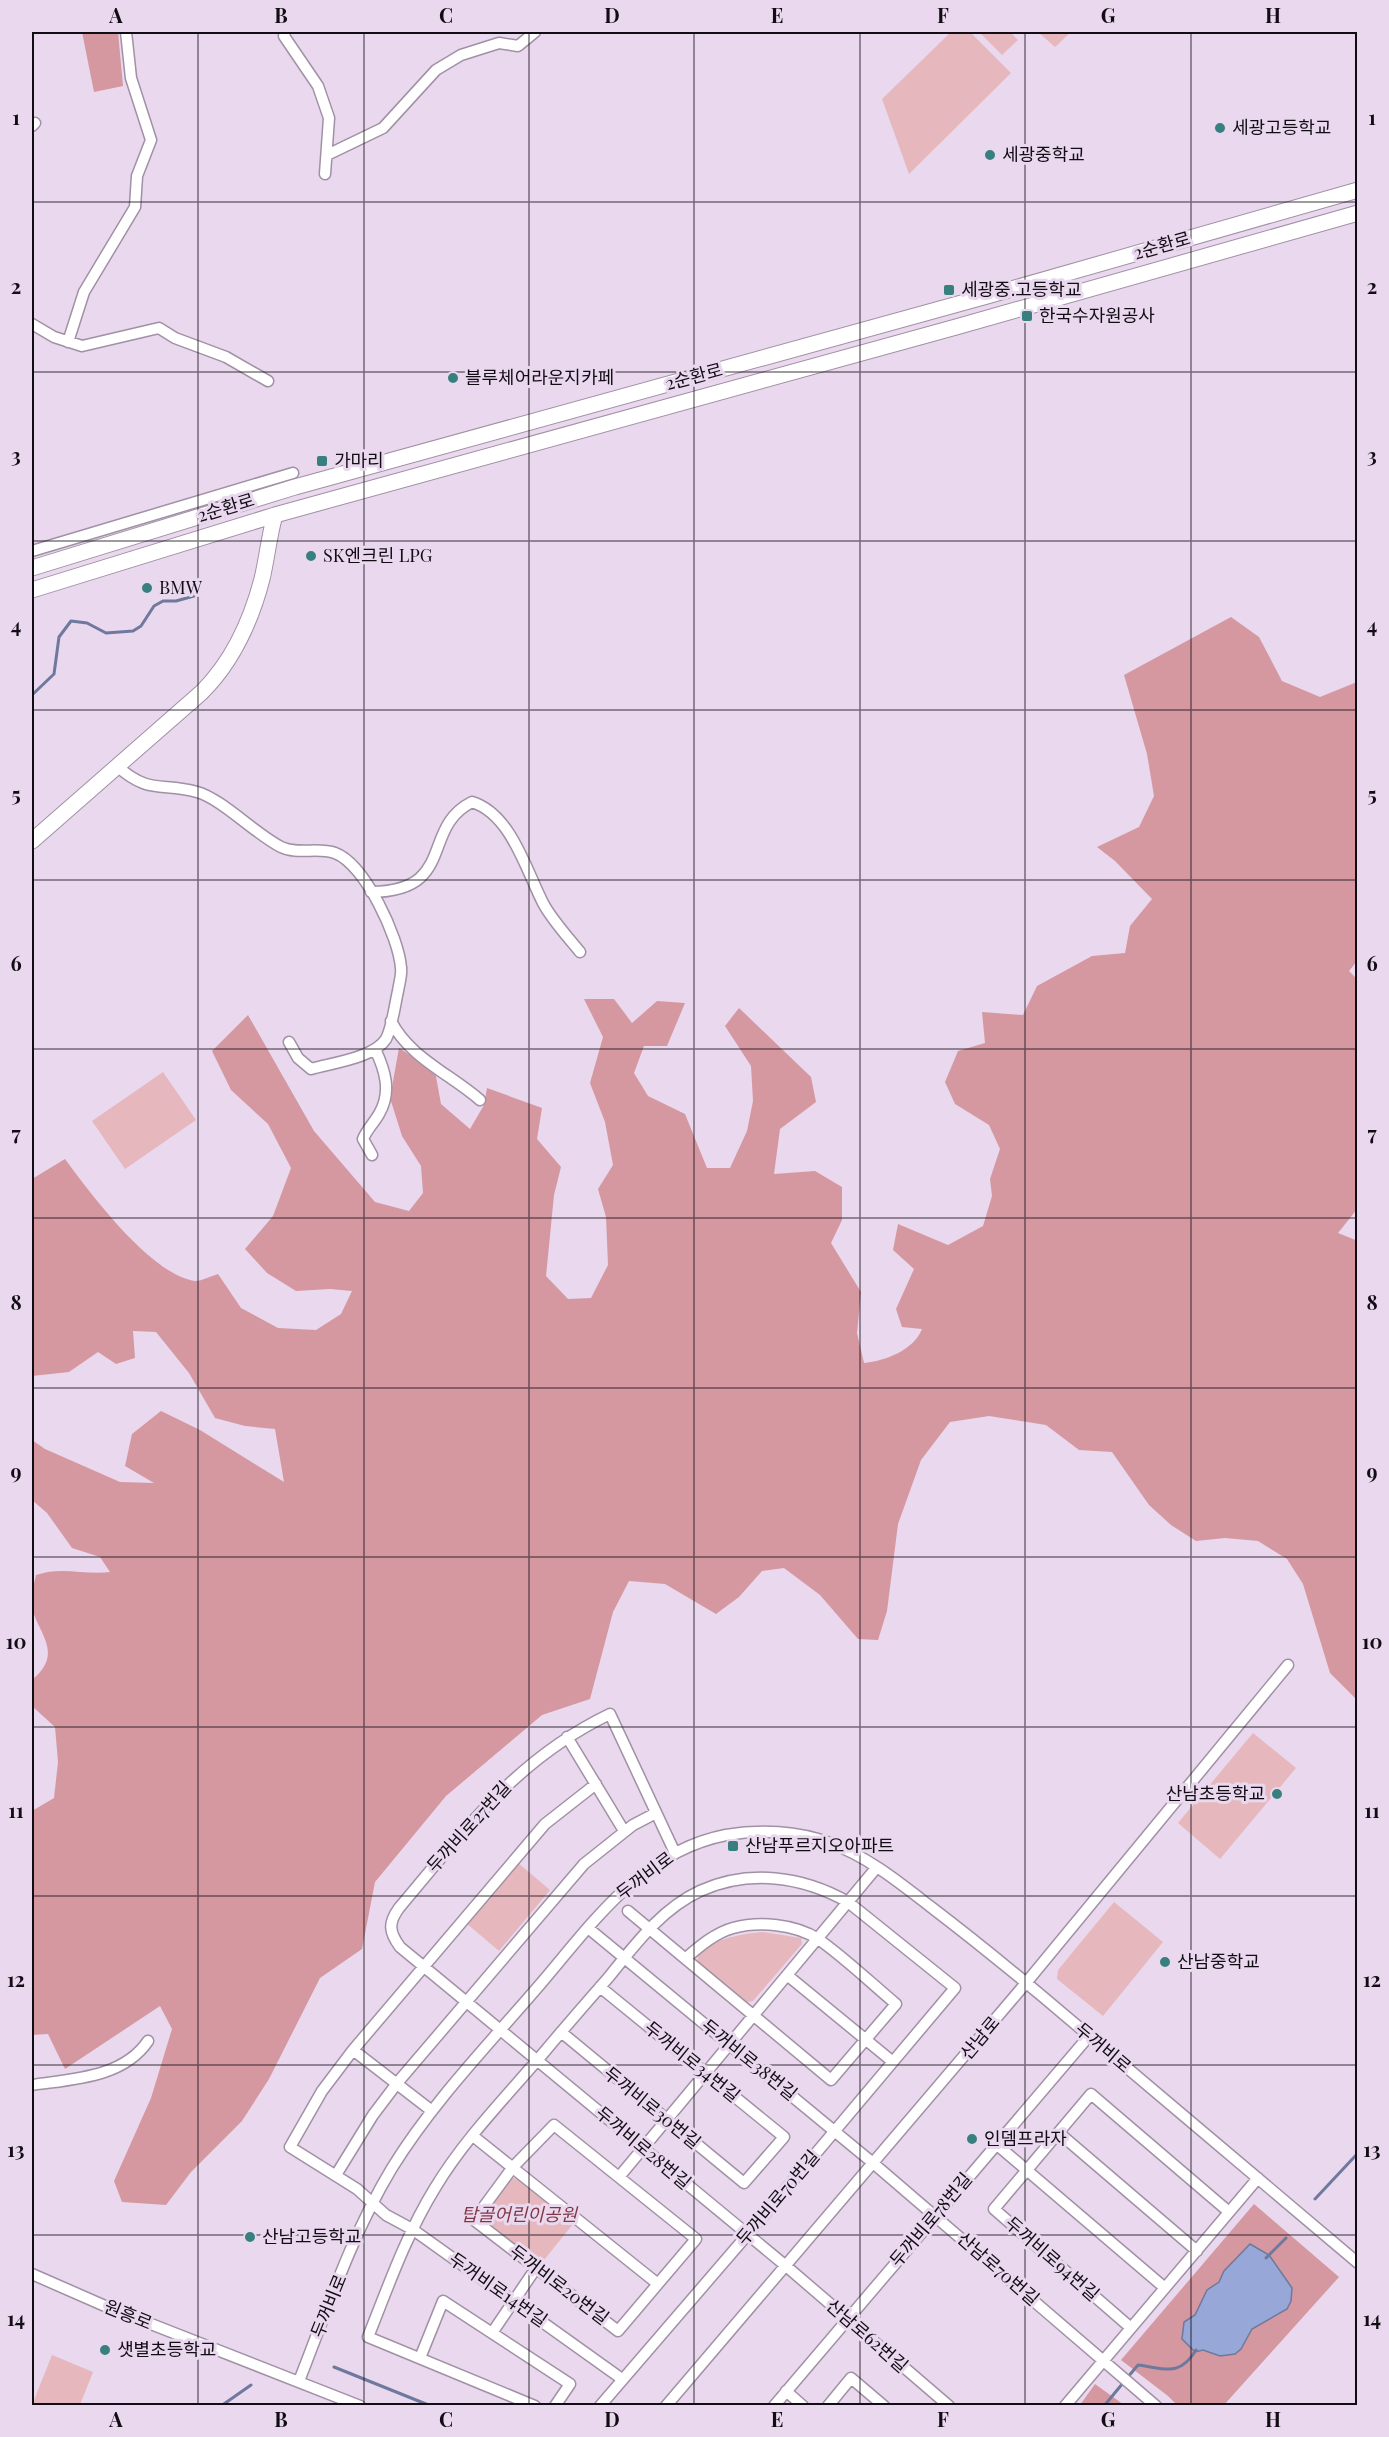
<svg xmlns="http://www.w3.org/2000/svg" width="1389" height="2437" viewBox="0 0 1389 2437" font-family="'Playfair Display','Noto Sans KR',serif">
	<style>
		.green { fill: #e6b8be }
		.forest { fill: #d598a1 }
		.water { fill: #96a7d8; stroke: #6e799d; stroke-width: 1.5 }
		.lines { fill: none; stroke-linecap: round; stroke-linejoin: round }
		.stream { stroke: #6e799d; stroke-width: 3 }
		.street-casing { stroke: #a091a4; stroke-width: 13 }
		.secondary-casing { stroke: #a091a4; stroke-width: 17 }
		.street { stroke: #fff; stroke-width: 10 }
		.secondary { stroke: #fff; stroke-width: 15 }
		.grid { fill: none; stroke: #120d14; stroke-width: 1.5; stroke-opacity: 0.55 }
		.poi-dot { fill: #38807f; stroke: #e9d8ee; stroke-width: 2 }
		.labels { text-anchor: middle; stroke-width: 6; stroke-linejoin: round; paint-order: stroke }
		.poi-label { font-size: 18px; fill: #120d14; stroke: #e9d8ee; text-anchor: start }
		.street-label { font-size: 18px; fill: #120d14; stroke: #e9d8ee }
		.park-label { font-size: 18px; font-style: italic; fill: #823746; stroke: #e9d8ee }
		.neatline { fill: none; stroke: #120d14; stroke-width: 2 }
		.grid-label { font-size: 20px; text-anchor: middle; font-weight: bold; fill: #120d14 }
	</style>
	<rect width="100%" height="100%" fill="#e9d8ee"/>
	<path class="green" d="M 951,32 L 970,32 L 1011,73 L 909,174 L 882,99 Z
		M 979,32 L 1010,32 L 1018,40 L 1002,55 Z
		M 1038,32 L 1071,32 L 1055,47 Z
		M 163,1072 L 196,1120 L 125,1169 L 92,1121 Z
		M 1253,1733 L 1296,1768 L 1220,1859 L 1178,1823 Z
		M 517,1862 L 550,1890 L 499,1951 L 466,1923 Z
		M 1114,1902 L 1163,1942 L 1103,2016 L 1057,1979 L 1058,1970 Z
		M 763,1932 L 801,1938 L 802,1944 L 753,2001 L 745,2003 L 697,1962 C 698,1940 746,1933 763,1932 Z
		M 508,2177 L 522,2180 L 573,2224 L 540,2265 L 486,2226 L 484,2211 Z
		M 52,2355 L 93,2372 L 80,2405 L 32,2405 Z"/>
	<path class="forest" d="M 82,32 L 118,32 L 123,86 L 94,92 Z
		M 1231,617 L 1259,637 L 1282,681 L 1320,697 L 1357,682 L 1358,960 L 1349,971 L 1358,980 L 1358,1208 L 1338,1233 L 1358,1241 L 1357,1700 L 1330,1673 L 1303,1584 L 1287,1559 L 1258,1541 L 1225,1538 L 1196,1541 L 1171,1525 L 1149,1505 L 1112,1452 L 1079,1450 L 1046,1425 L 989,1416 L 950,1422 L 921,1460 L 898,1524 L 887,1611 L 878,1640 L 858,1639 L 820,1595 L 784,1568 L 762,1571 L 739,1597 L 716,1614 L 665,1584 L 629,1581 L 613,1612 L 590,1699 L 542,1715 L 446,1796 L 375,1882 L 362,1949 L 320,1978 L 269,2079 L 242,2121 L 191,2172 L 166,2205 L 122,2202 L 114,2181 L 151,2098 L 172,2029 L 160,2006 L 65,2069 L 48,2034 L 32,2035 L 32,1811 L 54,1798 L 58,1762 L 55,1727 L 32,1706 L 32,1680 C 64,1653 39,1635 32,1608 C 29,1598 34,1585 36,1575 C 61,1566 84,1575 110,1572 L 100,1557 L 72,1548 L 47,1513 L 32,1500 L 32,1440 L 45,1449 L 120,1482 L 154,1483 L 125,1466 L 132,1434 L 161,1411 L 200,1430 L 284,1482 L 275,1429 L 245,1426 L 215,1418 L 189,1373 L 156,1332 L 133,1331 L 135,1358 L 116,1364 L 98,1352 L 69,1372 L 32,1376 L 32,1179 L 65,1159 C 90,1193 151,1275 195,1281 C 202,1281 211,1276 218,1274 L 241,1308 L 278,1328 L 316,1330 L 341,1314 L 352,1291 L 330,1289 L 296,1291 L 267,1273 L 245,1249 L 273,1216 L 291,1168 L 268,1124 L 231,1090 L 212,1051 L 248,1015 L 314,1131 L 375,1202 L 409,1211 L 423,1193 L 421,1166 L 402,1136 L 390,1098 L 399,1048 L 435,1071 L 441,1104 L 470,1129 L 484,1105 L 487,1088 L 542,1108 L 537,1139 L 561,1167 L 554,1195 L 546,1276 L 568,1299 L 591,1298 L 608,1265 L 606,1217 L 598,1189 L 613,1165 L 605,1122 L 590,1083 L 603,1037 L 584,999 L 614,999 L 632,1023 L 657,1001 L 685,1003 L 667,1046 L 644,1046 L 634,1073 L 648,1096 L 685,1114 L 707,1168 L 730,1168 L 747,1131 L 753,1101 L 751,1066 L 725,1026 L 739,1008 L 811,1077 L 816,1102 L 780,1129 L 774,1174 L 815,1171 L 842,1187 L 842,1220 L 831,1243 L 861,1292 L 857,1333 L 864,1363 C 885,1361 914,1350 922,1329 L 902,1327 L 896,1309 L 914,1269 L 893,1250 L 898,1224 L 948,1245 L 983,1226 L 992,1196 L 990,1179 L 1000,1149 L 989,1125 L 955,1104 L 945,1082 L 958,1051 L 985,1043 L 982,1012 L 1023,1015 L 1037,986 L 1092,956 L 1125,953 L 1130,926 L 1152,899 L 1115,861 L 1097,847 L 1139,827 L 1154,796 L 1147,754 L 1124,675 Z
		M 1254,2204 L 1339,2277 L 1224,2405 L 1177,2405 L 1168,2396 L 1121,2360 Z
		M 1095,2384 L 1120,2402 L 1123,2405 L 1080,2405 Z"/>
	<path class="water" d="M 1250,2244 L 1269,2255 L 1292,2288 L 1291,2301 L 1287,2309 L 1252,2329 L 1241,2349 L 1235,2354 L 1220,2356 L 1203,2350 L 1195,2352 L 1182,2339 L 1184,2322 L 1195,2315 L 1207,2290 L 1219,2282 L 1224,2271 Z"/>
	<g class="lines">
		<path class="stream" d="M 32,695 L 54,674 L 59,637 L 71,621 L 87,623 L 106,633 L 133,631 L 141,626 L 154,606 L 163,601 L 176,601 L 194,596 L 200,586
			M 1315,2199 L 1358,2153
			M 1266,2258 L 1286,2238
			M 334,2367 L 431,2406
			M 1127,2378 L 1138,2365 C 1164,2368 1179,2378 1196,2350
			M 221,2406 L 251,2385
			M 1104,2406 L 1123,2383"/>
		<defs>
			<path id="street" d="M 285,32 L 284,36 L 318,86 L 329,118 L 325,174
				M 32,126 L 35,123
				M 327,155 L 383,128 L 436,70 L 461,55 L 499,43 L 518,46 L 535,32
				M 32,324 L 54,337 L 82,346 L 159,328 L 175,338 L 226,357 L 268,381
				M 68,342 L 84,292 L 135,207 L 137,176 L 151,140 L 131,78 L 126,32
				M 32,551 L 293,473
				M 117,766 C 149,795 162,782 197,792 C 222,799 254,833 281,847 C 297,855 318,847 335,853 C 365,864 399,938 401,968 C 402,975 399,984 398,991 C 395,1004 392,1028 386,1039 C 374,1058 331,1063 311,1069 L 298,1058 L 289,1042
				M 371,892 C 457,891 420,828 472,802 C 511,814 526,870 543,903 C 552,920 567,936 580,952
				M 391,1021 C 409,1057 450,1074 480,1100
				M 372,1155 L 363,1139 C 367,1129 374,1123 379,1114 C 392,1092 385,1070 375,1049
				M 567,1737 L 624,1831
				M 675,1853 L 610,1714 C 516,1759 464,1831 399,1908 C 388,1923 389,1932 400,1947 L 786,2266 L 949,2406
				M 628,1911 L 831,2080 L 896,2004 C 872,1984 844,1957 818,1939 C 795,1924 759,1921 733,1928 C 715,1933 700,1946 686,1958
				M 588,1928 L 873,2163 L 1156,2406
				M 787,1975 L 893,2062
				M 561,2032 L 744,2183 L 784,2137 L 600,1987
				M 353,2050 L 545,1824 L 596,1784
				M 32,2085 C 72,2079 123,2078 148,2041
				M 432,2111 L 353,2050 L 322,2091 L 290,2147 L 357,2189 L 386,2215 L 412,2229 L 622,2379
				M 554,2125 L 696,2239 L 618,2331 L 474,2220 L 513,2167 Z
				M 1059,2133 L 1197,2251
				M 473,2136 L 658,2284
				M 996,2144 L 1165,2288
				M 336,2175 L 373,2115 L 398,2082 L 584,1864 L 633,1825 L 656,1813
				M 619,2177 L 877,1867
				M 32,2274 L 105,2306 L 360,2406
				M 1131,2328 L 994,2209 L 1091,2094 L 1229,2212
				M 492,2333 L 536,2268
				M 420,2358 L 443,2301 L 570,2384 L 555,2406
				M 299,2381 C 327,2310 352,2234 392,2168 C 434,2100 491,2042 543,1981 C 594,1921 643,1851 726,1835 C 760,1829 798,1831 830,1843 C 867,1856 900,1883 931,1907 C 969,1936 1006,1966 1042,1996 C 1147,2085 1253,2174 1358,2263
				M 786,2391 L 803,2406
				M 535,2406 L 368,2337 C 388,2287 406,2235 435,2188 C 465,2138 508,2095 546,2050 C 566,2026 587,2002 608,1978 C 634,1946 661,1909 700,1891 C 749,1869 802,1876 848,1902 L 955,1988 L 748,2234 L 600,2406
				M 666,2406 L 1026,1983 L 1288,1665
				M 774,2406 L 1089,2036
				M 828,2406 L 851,2378 L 884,2406
				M 1065,2406 L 1258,2178"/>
			<path id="secondary" d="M 32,568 L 295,487 L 987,296 L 1358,190
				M 32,590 L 275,515 L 956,327 L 1358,213
				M 32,841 L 202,692 C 233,661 251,621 262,579 C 267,558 269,536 275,515"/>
		</defs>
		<use href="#street" class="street-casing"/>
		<use href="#secondary" class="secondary-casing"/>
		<use href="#street" class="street"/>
		<use href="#secondary" class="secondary"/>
	</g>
	<path class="grid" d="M 198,32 L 198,2406M 364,32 L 364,2406M 529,32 L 529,2406M 694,32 L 694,2406M 860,32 L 860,2406M 1025,32 L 1025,2406M 1191,32 L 1191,2406M 32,202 L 1358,202M 32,372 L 1358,372M 32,541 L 1358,541M 32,710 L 1358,710M 32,880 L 1358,880M 32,1049 L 1358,1049M 32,1218 L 1358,1218M 32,1388 L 1358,1388M 32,1557 L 1358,1557M 32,1727 L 1358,1727M 32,1896 L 1358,1896M 32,2065 L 1358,2065M 32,2235 L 1358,2235"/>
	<g class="poi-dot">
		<circle cx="1220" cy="128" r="6"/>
		<circle cx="990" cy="155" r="6"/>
		<rect x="943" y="284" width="12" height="12" rx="3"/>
		<rect x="1021" y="310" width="12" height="12" rx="3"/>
		<circle cx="453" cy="378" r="6"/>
		<rect x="316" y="455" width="12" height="12" rx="3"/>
		<circle cx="311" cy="556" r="6"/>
		<circle cx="147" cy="588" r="6"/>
		<circle cx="1277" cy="1794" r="6"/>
		<rect x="727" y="1840" width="12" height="12" rx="3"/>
		<circle cx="1165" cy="1962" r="6"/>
		<circle cx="972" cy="2139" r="6"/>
		<circle cx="250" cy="2237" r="6"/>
		<circle cx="105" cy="2350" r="6"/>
	</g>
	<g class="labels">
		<g class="poi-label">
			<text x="1232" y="134">세광고등학교</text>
			<text x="1002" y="161">세광중학교</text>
			<text x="961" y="296">세광중.고등학교</text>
			<text x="1039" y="322">한국수자원공사</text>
			<text x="465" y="384">블루체어라운지카페</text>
			<text x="334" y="467">가마리</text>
			<text x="323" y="562">SK엔크린 LPG</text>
			<text x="159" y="594">BMW</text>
			<text x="1265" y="1800" text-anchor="end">산남초등학교</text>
			<text x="745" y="1852">산남푸르지오아파트</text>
			<text x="1177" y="1968">산남중학교</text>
			<text x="984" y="2145">인뎀프라자</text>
			<text x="262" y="2243">산남고등학교</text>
			<text x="117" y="2356">샛별초등학교</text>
		</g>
		<g class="street-label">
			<text transform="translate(1162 246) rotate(-16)" y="6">2순환로</text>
			<text transform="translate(694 377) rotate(-15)" y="6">2순환로</text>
			<text transform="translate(226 508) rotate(-17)" y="6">2순환로</text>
			<text transform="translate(469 1827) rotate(-48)" y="6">두꺼비로27번길</text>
			<text transform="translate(645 1876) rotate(-37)" y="6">두꺼비로</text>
			<text transform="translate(980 2038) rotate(-50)" y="6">산남로</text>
			<text transform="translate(1103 2048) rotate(40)" y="6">두꺼비로</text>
			<text transform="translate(749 2060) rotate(39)" y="6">두꺼비로38번길</text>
			<text transform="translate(692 2062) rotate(39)" y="6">두꺼비로34번길</text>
			<text transform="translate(652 2108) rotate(39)" y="6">두꺼비로30번길</text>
			<text transform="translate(643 2148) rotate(40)" y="6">두꺼비로28번길</text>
			<text transform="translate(778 2198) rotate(-50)" y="6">두꺼비로70번길</text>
			<text transform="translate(931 2220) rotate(-50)" y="6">두꺼비로78번길</text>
			<text transform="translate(1052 2259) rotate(41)" y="6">두꺼비로94번길</text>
			<text transform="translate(998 2269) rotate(41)" y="6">산남로70번길</text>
			<text transform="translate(559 2285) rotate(37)" y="6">두꺼비로20번길</text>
			<text transform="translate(498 2290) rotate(35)" y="6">두꺼비로14번길</text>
			<text transform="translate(329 2306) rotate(-68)" y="6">두꺼비로</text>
			<text transform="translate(128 2315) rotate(22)" y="6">원흥로</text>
			<text transform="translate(867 2336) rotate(41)" y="6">산남로62번길</text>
		</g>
		<g class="park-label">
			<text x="519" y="2221">탑골어린이공원</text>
		</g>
	</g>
	<rect width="1389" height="2437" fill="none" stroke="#e9d8ee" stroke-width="66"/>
	<rect x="33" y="33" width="1323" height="2371" class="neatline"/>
	<g class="grid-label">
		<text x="116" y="23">A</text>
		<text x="281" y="23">B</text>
		<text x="446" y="23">C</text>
		<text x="612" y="23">D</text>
		<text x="777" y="23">E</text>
		<text x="943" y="23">F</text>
		<text x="1108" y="23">G</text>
		<text x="1273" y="23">H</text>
		<text x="16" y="125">1</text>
		<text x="1372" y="125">1</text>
		<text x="16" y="294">2</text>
		<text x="1372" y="294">2</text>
		<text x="16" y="463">3</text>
		<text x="1372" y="463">3</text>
		<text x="16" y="633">4</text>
		<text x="1372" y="633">4</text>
		<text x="16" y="802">5</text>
		<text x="1372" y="802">5</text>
		<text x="16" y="971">6</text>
		<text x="1372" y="971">6</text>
		<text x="16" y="1141">7</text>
		<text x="1372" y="1141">7</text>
		<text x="16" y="1310">8</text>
		<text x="1372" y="1310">8</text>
		<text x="16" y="1479">9</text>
		<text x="1372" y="1479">9</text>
		<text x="16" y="1649">10</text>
		<text x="1372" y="1649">10</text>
		<text x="16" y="1818">11</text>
		<text x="1372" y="1818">11</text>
		<text x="16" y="1987">12</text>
		<text x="1372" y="1987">12</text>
		<text x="16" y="2157">13</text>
		<text x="1372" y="2157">13</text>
		<text x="16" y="2326">14</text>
		<text x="1372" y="2326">14</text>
		<text x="116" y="2427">A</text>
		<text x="281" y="2427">B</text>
		<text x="446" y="2427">C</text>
		<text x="612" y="2427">D</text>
		<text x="777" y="2427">E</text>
		<text x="943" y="2427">F</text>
		<text x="1108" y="2427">G</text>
		<text x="1273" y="2427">H</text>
	</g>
</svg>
